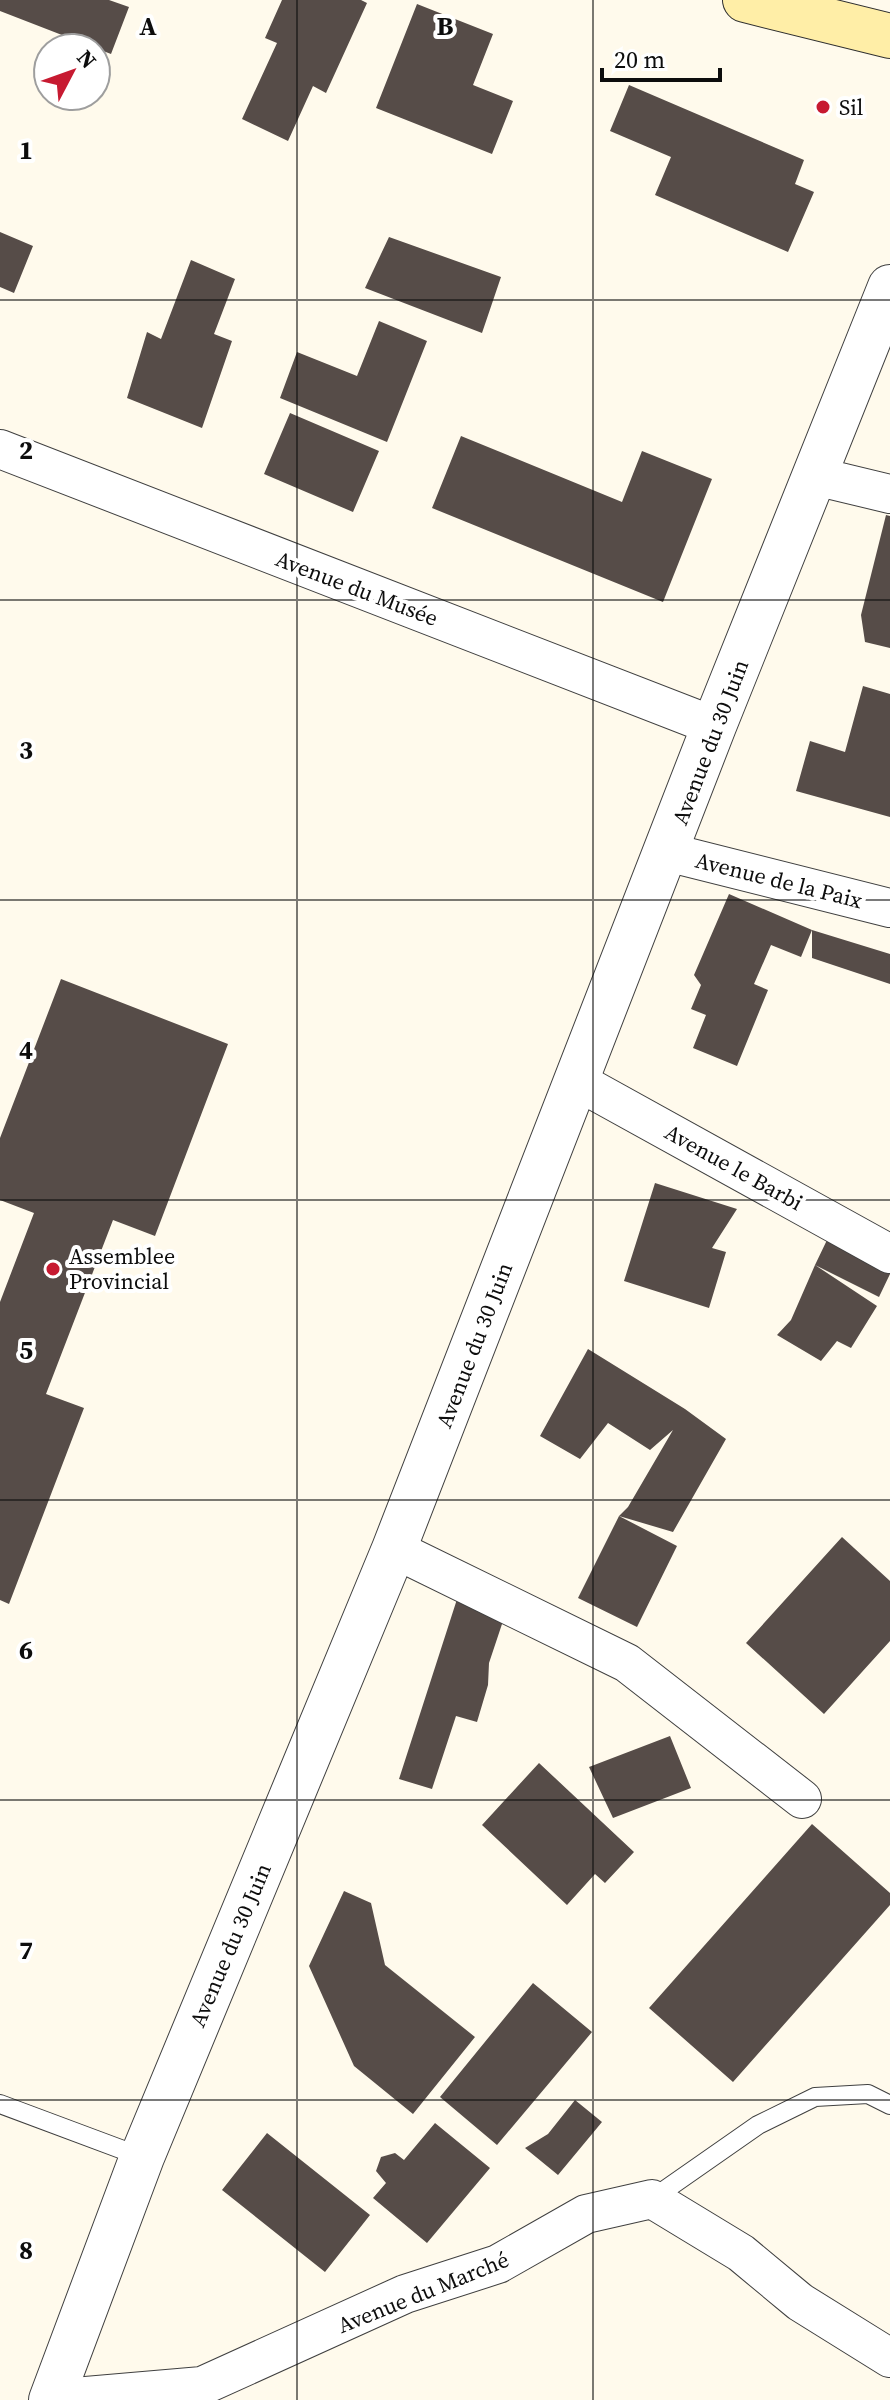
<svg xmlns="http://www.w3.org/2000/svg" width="890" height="2400" viewBox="0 0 890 2400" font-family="'Source Serif 4',serif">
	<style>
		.building { fill: #564c48 }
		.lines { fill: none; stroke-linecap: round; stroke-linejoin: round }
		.service-casing { stroke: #404040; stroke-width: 20 }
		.minor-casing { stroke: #404040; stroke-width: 40 }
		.tertiary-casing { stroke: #404040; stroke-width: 46 }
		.secondary-casing { stroke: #2f2f2f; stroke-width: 46 }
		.service { stroke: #fff; stroke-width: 18 }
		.minor { stroke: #fff; stroke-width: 38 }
		.tertiary { stroke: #fff; stroke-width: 44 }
		.secondary { stroke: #ffeea7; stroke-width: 44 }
		.grid { fill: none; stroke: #0d0d0d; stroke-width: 2; stroke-opacity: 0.55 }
		.poi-dot { fill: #c71a31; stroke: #fff; stroke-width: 3 }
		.labels { text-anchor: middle; stroke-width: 8; stroke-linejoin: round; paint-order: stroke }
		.poi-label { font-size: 22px; fill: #0d0d0d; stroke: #fff; text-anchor: start }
		.street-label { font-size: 22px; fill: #0d0d0d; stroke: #fff }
		.grid-label { font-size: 26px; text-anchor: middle; font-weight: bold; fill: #0d0d0d; stroke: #fff; stroke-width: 8; stroke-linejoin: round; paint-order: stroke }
	</style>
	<rect width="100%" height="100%" fill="#fffaec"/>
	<path class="building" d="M 0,0 L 109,0 L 129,7 L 111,54 L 0,11 Z
		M 282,0 L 361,0 L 367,3 L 326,93 L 313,86 L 288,141 L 242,119 L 277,43 L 265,38 Z
		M 417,4 L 493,34 L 473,85 L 513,101 L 492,154 L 376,108 Z
		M 629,85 L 804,160 L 795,184 L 814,192 L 788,252 L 655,195 L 671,157 L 610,131 Z
		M 0,232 L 33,246 L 14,293 L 0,287 Z
		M 389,237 L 501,277 L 482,333 L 365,288 Z
		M 191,260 L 235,279 L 214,334 L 232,341 L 202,428 L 127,398 L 147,332 L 161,339 Z
		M 379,321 L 427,341 L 387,442 L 280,398 L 297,352 L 357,376 Z
		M 290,413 L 379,451 L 353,512 L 264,474 Z
		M 461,436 L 622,502 L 642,451 L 712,479 L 663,602 L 432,508 Z
		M 886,515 L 890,516 L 890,648 L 865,642 L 861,615 Z
		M 863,686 L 890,694 L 890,817 L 796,791 L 810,741 L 845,752 Z
		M 729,894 L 812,930 L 890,954 L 890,984 L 812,958 L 812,930 L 801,957 L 771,945 L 754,984 L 768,990 L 737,1066 L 693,1048 L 706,1015 L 691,1009 L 701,985 L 694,975 Z
		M 61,979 L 228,1044 L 155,1236 L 113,1220 L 46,1394 L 84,1408 L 9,1604 L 0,1600 L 0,1302 L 34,1213 L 0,1200 L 0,1138 Z
		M 655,1183 L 737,1209 L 712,1248 L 726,1252 L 709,1308 L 624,1281 Z
		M 827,1240 L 890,1271 L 890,1274 L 879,1297 L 815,1265 L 877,1306 L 851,1348 L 837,1341 L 821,1361 L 777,1335 L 791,1320 L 815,1265 Z
		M 588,1349 L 685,1409 L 726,1439 L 673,1532 L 619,1516 L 628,1507 L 673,1430 L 650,1450 L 608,1423 L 580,1459 L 540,1436 Z
		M 619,1516 L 677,1546 L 637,1627 L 578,1598 Z
		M 842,1537 L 890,1581 L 890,1641 L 824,1714 L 746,1643 Z
		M 459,1593 L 507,1609 L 489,1663 L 488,1685 L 477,1722 L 456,1716 L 432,1789 L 399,1779 Z
		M 670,1736 L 691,1788 L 613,1818 L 589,1767 Z
		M 539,1763 L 634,1852 L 605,1883 L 595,1874 L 567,1905 L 482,1825 Z
		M 812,1824 L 890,1893 L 890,1905 L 733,2082 L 649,2008 Z
		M 344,1891 L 371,1903 L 385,1965 L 475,2037 L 413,2114 L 354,2066 L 309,1966 Z
		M 533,1983 L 592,2032 L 497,2145 L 440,2097 Z
		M 575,2100 L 602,2122 L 558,2175 L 525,2148 L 548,2134 Z
		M 435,2123 L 490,2168 L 427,2243 L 373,2198 L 386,2183 L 376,2171 L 381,2157 L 395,2153 L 404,2160 Z
		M 267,2133 L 370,2215 L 325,2272 L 222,2190 Z"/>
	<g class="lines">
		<defs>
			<path id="service" d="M 0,2104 L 142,2157
				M 652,2199 L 758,2125 L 815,2097 L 868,2094 L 890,2105"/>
			<path id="minor" d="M 0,449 L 714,726
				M 815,476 L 890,494
				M 667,852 L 890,908
				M 577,1081 L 890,1254
				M 394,1549 L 627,1663 L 802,1799
				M 51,2399 L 202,2386 L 405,2294 L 498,2264 L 586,2214 L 652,2199 L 741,2253 L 800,2302 L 890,2358"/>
			<path id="tertiary" d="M 51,2400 L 142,2157 L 394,1549 L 714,726 L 890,287"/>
			<path id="secondary" d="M 745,0 L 890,36"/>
		</defs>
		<use href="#service" class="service-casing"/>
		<use href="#minor" class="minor-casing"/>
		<use href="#tertiary" class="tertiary-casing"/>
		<use href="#secondary" class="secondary-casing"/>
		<use href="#service" class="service"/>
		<use href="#minor" class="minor"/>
		<use href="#tertiary" class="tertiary"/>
		<use href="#secondary" class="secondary"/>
	</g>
	<path class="grid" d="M 297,0 L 297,2400M 593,0 L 593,2400M 0,300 L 890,300M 0,600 L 890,600M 0,900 L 890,900M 0,1200 L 890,1200M 0,1500 L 890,1500M 0,1800 L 890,1800M 0,2100 L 890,2100"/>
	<g class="poi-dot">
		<circle cx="823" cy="107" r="8"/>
		<circle cx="53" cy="1269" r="8"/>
	</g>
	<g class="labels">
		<g class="poi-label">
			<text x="839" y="115">Sil</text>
			<text x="69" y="1264">Assemblee<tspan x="69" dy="25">Provincial</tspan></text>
		</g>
		<g class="street-label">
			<text transform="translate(357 588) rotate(21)" y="8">Avenue du Musée</text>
			<text transform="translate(710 742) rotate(-69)" y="8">Avenue du 30 Juin</text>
			<text transform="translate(779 880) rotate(14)" y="8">Avenue de la Paix</text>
			<text transform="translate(734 1167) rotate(29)" y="8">Avenue le Barbi</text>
			<text transform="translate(474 1345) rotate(-69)" y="8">Avenue du 30 Juin</text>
			<text transform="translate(230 1945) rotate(-67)" y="8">Avenue du 30 Juin</text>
			<text transform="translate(423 2292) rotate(-22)" y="8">Avenue du Marché</text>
		</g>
	</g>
	<g class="grid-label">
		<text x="148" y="35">A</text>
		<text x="445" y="35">B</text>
		<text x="26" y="159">1</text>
		<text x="26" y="459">2</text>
		<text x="26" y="759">3</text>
		<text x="26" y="1059">4</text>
		<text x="26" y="1359">5</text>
		<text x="26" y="1659">6</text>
		<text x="26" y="1959">7</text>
		<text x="26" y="2259">8</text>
	</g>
	<g transform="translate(72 72) rotate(49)"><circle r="38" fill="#ffffff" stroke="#9e9e9e" stroke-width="2"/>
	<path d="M0-6L14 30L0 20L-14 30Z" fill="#c71a31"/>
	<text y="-12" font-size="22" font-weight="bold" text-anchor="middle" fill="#0d0d0d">N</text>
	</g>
	<path d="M602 68v12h118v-12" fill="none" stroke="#0d0d0d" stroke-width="4"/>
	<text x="614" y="68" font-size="24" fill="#0d0d0d" stroke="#ffffff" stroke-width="6" paint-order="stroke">20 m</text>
</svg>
